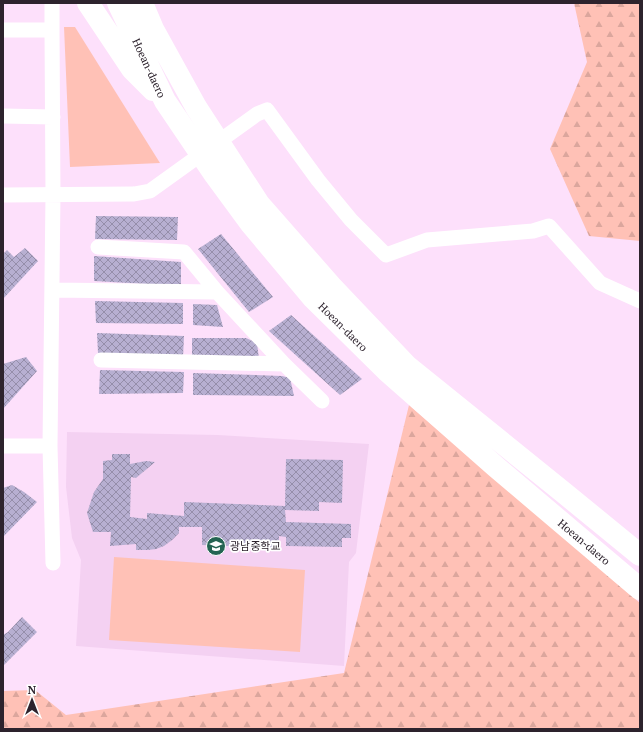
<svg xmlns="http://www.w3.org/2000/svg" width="643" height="732" viewBox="0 0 643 732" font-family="'PT Serif','Noto Sans KR',serif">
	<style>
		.built { fill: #f4d1f2 }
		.forest { fill: url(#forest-firs) }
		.green { fill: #ffc1b6 }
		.building { fill: url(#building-cross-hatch) }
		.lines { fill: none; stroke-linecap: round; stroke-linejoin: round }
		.street { stroke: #fff; stroke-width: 15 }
		.highway { stroke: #fff; stroke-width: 22 }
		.labels { text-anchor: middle; stroke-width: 3.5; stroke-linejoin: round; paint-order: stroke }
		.street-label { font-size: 11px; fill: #2d232d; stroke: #fff }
		.poi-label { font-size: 11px; fill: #2d232d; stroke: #fff; text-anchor: start }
	</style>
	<defs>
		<pattern id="forest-firs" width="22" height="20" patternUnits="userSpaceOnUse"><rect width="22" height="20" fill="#ffc1b6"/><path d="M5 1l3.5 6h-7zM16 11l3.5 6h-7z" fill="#dba69d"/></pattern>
		<pattern id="building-cross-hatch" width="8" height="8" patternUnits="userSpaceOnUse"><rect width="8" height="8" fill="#b7afd1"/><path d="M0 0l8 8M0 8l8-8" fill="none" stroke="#958eaa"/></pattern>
	</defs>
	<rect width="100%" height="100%" fill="#fde0fb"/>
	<path class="built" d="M 67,432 L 218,435 L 369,444 L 356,553 L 349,562 L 344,666 L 76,646 L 81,560 L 72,538 L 66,487 Z"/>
	<path class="forest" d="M 574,3 L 640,3 L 640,241 L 589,236 L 550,149 L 587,62 Z
		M 409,405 L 640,603 L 640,729 L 3,729 L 3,691 L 35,690 L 66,715 L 344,673 Z"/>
	<path class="green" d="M 64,27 L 75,27 L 160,163 L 70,167 Z
		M 114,557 L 305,570 L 300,652 L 109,640 Z"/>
	<path class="building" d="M 96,216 L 178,217 L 177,240 L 95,239 Z
		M 221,234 L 273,297 L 249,312 L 198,249 Z
		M 25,248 L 38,261 L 3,299 L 3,254 L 7,250 L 14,257 Z
		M 94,256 L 181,262 L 181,286 L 94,281 Z
		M 95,301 L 183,303 L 183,324 L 96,323 Z
		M 193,304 L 217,305 L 223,327 L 193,325 Z
		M 291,315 L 362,379 L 340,395 L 269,331 Z
		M 97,333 L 184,336 L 183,357 L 98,353 Z
		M 192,338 L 246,338 L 257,343 L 259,359 L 192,359 Z
		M 26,357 L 37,371 L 3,409 L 3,364 Z
		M 100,370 L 184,372 L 183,393 L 99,394 Z
		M 193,373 L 282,376 L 290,378 L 294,396 L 193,395 Z
		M 112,454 L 130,454 L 130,464 L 146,461 L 155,462 L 136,478 L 131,477 L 130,517 L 147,519 L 147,513 L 184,516 L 184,502 L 285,506 L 286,459 L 343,460 L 342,503 L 319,502 L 319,511 L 285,510 L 286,522 L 351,524 L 351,538 L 342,538 L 342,547 L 286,546 L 286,537 L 279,536 L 279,548 L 202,545 L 202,527 L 179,527 L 179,533 L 172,540 L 164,546 L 156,549 L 148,550 L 136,550 L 136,544 L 110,546 L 111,532 L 93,532 L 87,513 L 94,492 L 103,479 L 103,461 L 112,460 Z
		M 12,485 L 24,492 L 37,502 L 3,537 L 3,488 Z
		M 22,617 L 37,632 L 3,666 L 3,635 L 8,632 Z"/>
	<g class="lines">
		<path class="street" d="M 52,3 L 52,30 L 53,195 L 50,446 L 53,563
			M 3,30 L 52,30
			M 3,116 L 53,117
			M 3,195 L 134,194 L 150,191 L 257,114 L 267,110 L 318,180 L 351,220 L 386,255 L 427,240 L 533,231 L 549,226 L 600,283 L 640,301
			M 98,247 L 184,252 L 217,292
			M 52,290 L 217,292 L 284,364 L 322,401
			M 101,360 L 284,364
			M 3,446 L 50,446"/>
		<path class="highway" d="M 88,3 L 132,69 L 153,90
			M 118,3 L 165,101 L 215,175 L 251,224 L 313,298 L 387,371 L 496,467 L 640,589
			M 142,3 L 153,29 L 196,107 L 259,204 L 331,286 L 407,366 L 563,492 L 640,555"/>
	</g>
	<defs>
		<symbol id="school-disc" viewBox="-11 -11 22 22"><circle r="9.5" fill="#246452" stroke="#fff"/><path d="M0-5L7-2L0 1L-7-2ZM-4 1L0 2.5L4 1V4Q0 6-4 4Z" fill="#fff"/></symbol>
	</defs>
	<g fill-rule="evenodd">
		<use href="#school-disc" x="205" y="535" width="22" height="22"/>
	</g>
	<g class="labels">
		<g class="street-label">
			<text transform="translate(149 68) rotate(65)" y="4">Hoean-daero</text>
			<text transform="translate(343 327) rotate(45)" y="4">Hoean-daero</text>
			<text transform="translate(584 542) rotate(40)" y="4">Hoean-daero</text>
		</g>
		<g class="poi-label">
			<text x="230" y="550">광남중학교</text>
		</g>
	</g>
	<rect width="643" height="732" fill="none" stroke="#2d232d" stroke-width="8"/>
	<g transform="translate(32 700)" stroke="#ffffff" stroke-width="3" paint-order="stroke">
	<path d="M0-3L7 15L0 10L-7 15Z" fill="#2d232d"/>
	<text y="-6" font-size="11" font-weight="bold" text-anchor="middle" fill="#2d232d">N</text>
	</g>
</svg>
